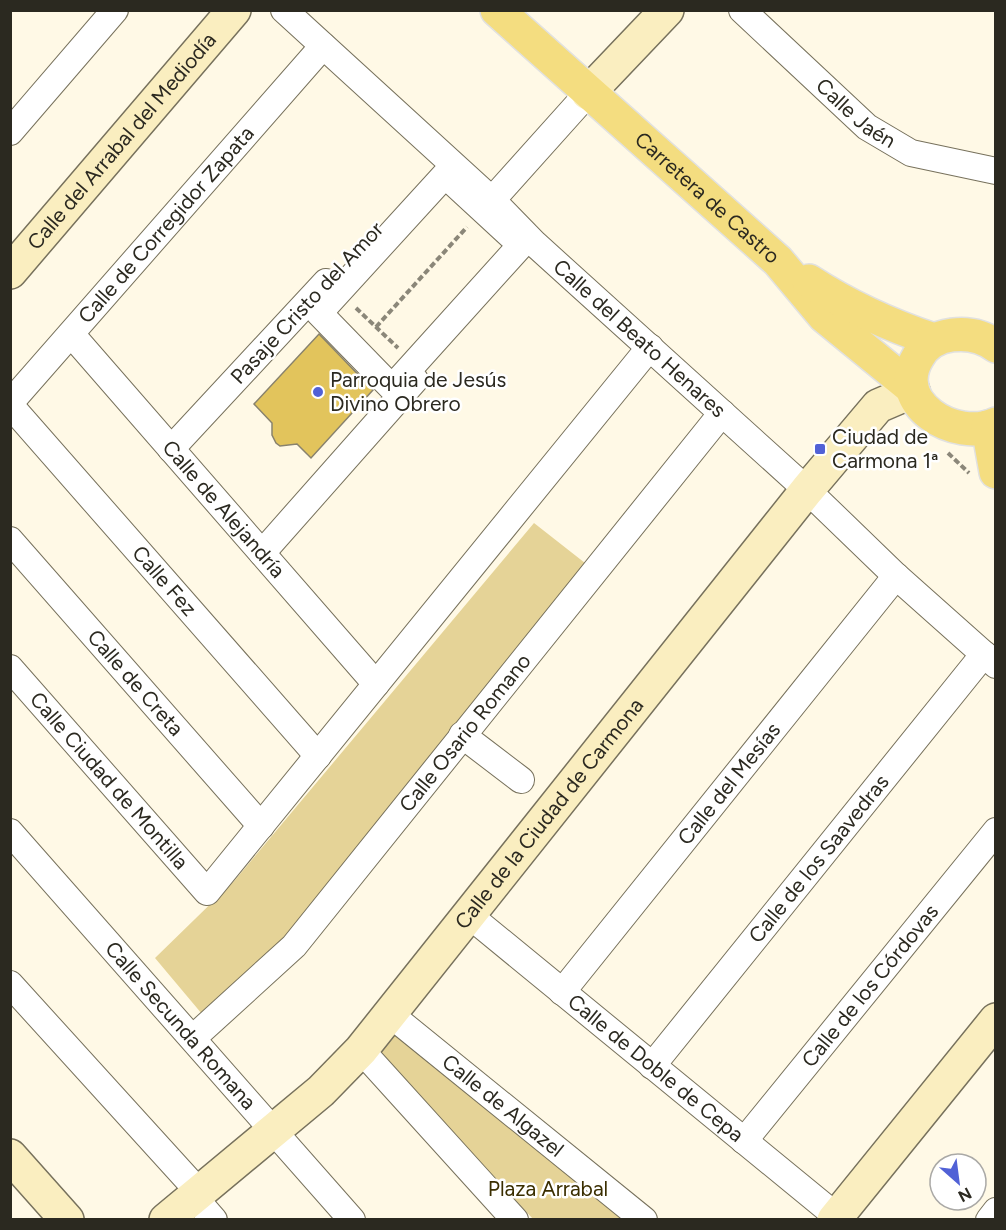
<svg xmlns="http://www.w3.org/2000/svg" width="1006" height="1230" viewBox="0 0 1006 1230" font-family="Figtree,sans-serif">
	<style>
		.green { fill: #e5d397 }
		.building { fill: #e2c45c; stroke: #88826d; stroke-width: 1.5 }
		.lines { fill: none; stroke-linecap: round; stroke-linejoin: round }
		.street-casing { stroke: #77715c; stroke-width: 28 }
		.secondary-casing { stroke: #77715c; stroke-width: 36 }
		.primary-casing { stroke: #e1e1e0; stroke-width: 36 }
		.path { stroke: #8b8779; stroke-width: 4; stroke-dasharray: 6 3; stroke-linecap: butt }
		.street { stroke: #fff; stroke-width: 26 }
		.secondary { stroke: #faeec0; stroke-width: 33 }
		.primary { stroke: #f4dd80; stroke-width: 33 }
		.poi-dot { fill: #5161d6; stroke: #fff; stroke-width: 2 }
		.labels { text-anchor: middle; stroke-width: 5; stroke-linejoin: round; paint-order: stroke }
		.street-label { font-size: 21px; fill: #2b2920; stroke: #fff }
		.poi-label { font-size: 21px; fill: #2b2920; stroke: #fff; text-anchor: start }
		.park-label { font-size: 21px; fill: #3a2e00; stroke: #fff }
	</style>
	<rect width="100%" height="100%" fill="#fff9e6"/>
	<path class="green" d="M 534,523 L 585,563 L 284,938 L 202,1014 L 155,958 L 235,880 Z
		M 402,1023 L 632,1219 L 533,1219 L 374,1051 Z"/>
	<path class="building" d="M 319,334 L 373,390 L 311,458 L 297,444 L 280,446 L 276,443 L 272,435 L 272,423 L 254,404 Z"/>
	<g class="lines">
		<defs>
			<g id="street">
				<path id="s1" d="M 284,10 L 492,200 L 535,244 L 807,490 L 896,576 L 996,665"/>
				<path id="s2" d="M 742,10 L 867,127 L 911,153 L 996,171"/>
				<path d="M 10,132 L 115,10"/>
				<path d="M 445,175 L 521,245 L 392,388 L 319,313 Z"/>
				<path d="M 492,200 L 588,93"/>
				<path id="s3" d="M 72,335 L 376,684"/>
				<path id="s4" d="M 10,403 L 323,46"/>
				<path id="s5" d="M 10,405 L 318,756"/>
				<path d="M 171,449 L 326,282"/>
				<path id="s6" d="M 10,540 L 261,826"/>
				<path d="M 262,553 L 415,380"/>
				<path id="s7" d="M 10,668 L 207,892 L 650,347"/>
				<path d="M 462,735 L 521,780"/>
				<path id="s8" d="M 10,832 L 352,1220"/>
				<path id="s9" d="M 470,916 L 841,1220"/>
				<path d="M 10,984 L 199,1192"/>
				<path id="s10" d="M 562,992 L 896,576"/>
				<path id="s11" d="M 391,1015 L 644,1220"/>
				<path id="s12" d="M 193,1038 L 294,946 L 722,413"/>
				<path d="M 361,1050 L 515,1220"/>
				<path id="s13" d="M 652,1066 L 984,654"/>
				<path id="s14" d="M 744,1141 L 996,831"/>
				<path d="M 194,1197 L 214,1220"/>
				<path d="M 989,1220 L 996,1211"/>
			</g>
			<g id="secondary">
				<path d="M 588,93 L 667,10"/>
				<path id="s15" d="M 10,272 L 234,10"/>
				<path d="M 10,1156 L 67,1220"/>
				<path id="s16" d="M 166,1220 L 321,1091 L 361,1050 L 807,490 L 878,406 L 913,391"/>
				<path d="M 834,1220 L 996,1020"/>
			</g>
			<g id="primary">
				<path id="s17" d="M 497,10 L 778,261 L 824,316 L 912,388"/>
				<path d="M 809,281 C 849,307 889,325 934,340"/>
				<path d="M 996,346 C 983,336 968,333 952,335 C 937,337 925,344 918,357 C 890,403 955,443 996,424"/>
				<path d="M 988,427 L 996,472"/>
			</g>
		</defs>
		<use href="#street" class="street-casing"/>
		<use href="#secondary" class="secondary-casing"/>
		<use href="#primary" class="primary-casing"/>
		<path class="path" d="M 356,308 L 398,348
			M 376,327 L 467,227
			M 948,453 L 969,473"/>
		<use href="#street" class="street"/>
		<use href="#secondary" class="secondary"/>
		<use href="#primary" class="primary"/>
	</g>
	<g class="poi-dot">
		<circle cx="318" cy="392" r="6"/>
		<rect x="814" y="443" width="12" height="12" rx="3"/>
	</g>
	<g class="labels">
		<g class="street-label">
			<text dy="7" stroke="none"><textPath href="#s2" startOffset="154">Calle Jaén</textPath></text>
			<text dy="7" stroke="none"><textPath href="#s15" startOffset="172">Calle del Arrabal del Mediodía</textPath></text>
			<text dy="7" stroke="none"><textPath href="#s17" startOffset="282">Carretera de Castro</textPath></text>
			<text dy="7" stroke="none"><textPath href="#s4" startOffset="237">Calle de Corregidor Zapata</textPath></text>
			<text transform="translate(307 303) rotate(-47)" y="7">Pasaje Cristo del Amor</text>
			<text dy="7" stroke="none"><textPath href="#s1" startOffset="484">Calle del Beato Henares</textPath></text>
			<text dy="7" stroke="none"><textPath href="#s3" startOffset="231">Calle de Alejandría</textPath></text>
			<text dy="7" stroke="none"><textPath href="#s5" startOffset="234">Calle Fez</textPath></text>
			<text dy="7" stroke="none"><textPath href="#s6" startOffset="190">Calle de Creta</textPath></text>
			<text dy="7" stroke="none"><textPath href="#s12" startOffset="410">Calle Osario Romano</textPath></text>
			<text dy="7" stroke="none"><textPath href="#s7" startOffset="150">Calle Ciudad de Montilla</textPath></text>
			<text dy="7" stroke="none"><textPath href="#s10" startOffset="267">Calle del Mesías</textPath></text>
			<text dy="7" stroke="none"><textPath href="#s16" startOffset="561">Calle de la Ciudad de Carmona</textPath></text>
			<text dy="7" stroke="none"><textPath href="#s13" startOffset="266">Calle de los Saavedras</textPath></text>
			<text dy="7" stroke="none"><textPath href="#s14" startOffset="200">Calle de los Córdovas</textPath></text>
			<text dy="7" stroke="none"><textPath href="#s8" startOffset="258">Calle Secunda Romana</textPath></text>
			<text dy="7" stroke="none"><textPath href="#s9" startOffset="240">Calle de Doble de Cepa</textPath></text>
			<text dy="7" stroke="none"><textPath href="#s11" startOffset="144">Calle de Algazel</textPath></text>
		</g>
		<g class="poi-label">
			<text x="330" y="387">Parroquia de Jesús<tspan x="330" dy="24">Divino Obrero</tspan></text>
			<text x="832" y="444">Ciudad de<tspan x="832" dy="24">Carmona 1ª</tspan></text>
		</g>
		<g class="park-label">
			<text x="548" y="1196">Plaza Arrabal</text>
		</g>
	</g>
	<rect width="1006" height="1230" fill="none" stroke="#2b2920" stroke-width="24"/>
	<g transform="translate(958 1182) rotate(152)"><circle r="28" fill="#ffffff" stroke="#aaa9a6" stroke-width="1.5"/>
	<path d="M0-4.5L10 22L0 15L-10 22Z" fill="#5161d6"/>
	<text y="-9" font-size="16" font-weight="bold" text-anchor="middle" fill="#2b2920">N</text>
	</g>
</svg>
